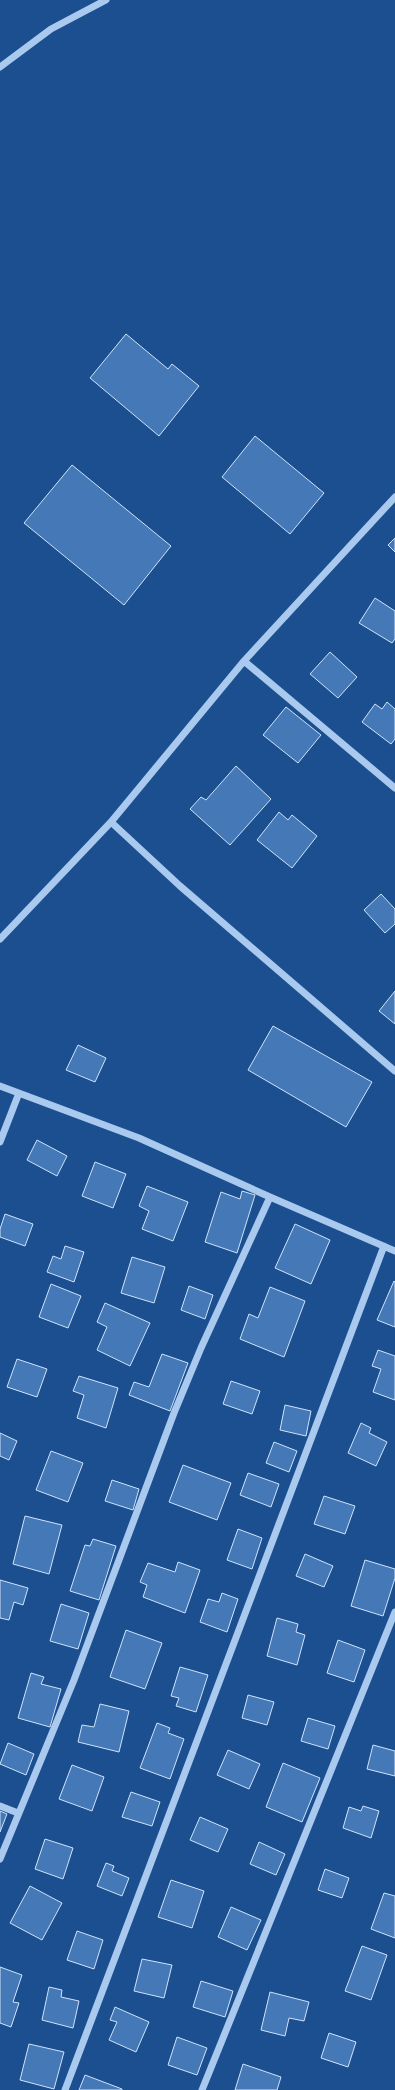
<svg xmlns="http://www.w3.org/2000/svg" width="395" height="2090" viewBox="0 0 395 2090" font-family="Inter,sans-serif">
	<style>
		.building { fill: #4478b7; stroke: #cfe3fa }
		.lines { fill: none; stroke-linecap: round; stroke-linejoin: round }
		.minor { stroke: #a9c9ee; stroke-width: 7 }
	</style>
	<rect width="100%" height="100%" fill="#1b4f8f"/>
	<path class="building" d="M 126,334 L 168,369 L 172,364 L 199,386 L 159,436 L 90,378 Z
		M 255,436 L 324,493 L 290,534 L 222,477 Z
		M 72,465 L 171,546 L 124,605 L 24,523 Z
		M 395,538 L 395,552 L 388,545 Z
		M 375,598 L 395,611 L 395,639 L 392,643 L 359,623 Z
		M 330,652 L 357,677 L 338,698 L 310,674 Z
		M 387,702 L 395,709 L 395,739 L 391,744 L 362,722 L 375,704 L 382,709 Z
		M 286,707 L 321,735 L 298,763 L 263,735 Z
		M 236,766 L 271,799 L 230,845 L 190,809 L 201,797 L 206,800 Z
		M 279,812 L 288,820 L 292,815 L 317,836 L 292,868 L 257,840 Z
		M 381,894 L 395,909 L 395,924 L 385,933 L 364,910 Z
		M 395,991 L 395,1024 L 379,1011 Z
		M 273,1026 L 372,1082 L 346,1127 L 248,1070 Z
		M 78,1045 L 106,1058 L 95,1082 L 66,1070 Z
		M 37,1140 L 67,1156 L 57,1176 L 27,1160 Z
		M 95,1162 L 126,1174 L 113,1208 L 82,1196 Z
		M 147,1186 L 188,1202 L 173,1241 L 142,1229 L 149,1211 L 139,1206 Z
		M 242,1191 L 255,1195 L 237,1253 L 205,1242 L 221,1192 L 240,1199 Z
		M 5,1214 L 33,1224 L 25,1246 L 0,1237 L 0,1229 Z
		M 295,1224 L 330,1240 L 311,1284 L 275,1268 Z
		M 65,1246 L 84,1252 L 74,1282 L 47,1272 L 53,1256 L 61,1259 Z
		M 132,1257 L 165,1267 L 154,1303 L 121,1293 Z
		M 394,1281 L 395,1282 L 395,1327 L 377,1320 Z
		M 51,1284 L 81,1296 L 68,1328 L 39,1317 Z
		M 189,1286 L 213,1295 L 205,1319 L 181,1310 Z
		M 270,1287 L 305,1301 L 284,1357 L 240,1339 L 249,1314 L 258,1318 Z
		M 105,1303 L 150,1323 L 130,1366 L 97,1350 L 107,1327 L 97,1322 Z
		M 378,1350 L 395,1356 L 395,1400 L 373,1392 L 381,1369 L 372,1366 Z
		M 162,1354 L 188,1363 L 170,1411 L 129,1395 L 134,1382 L 149,1387 Z
		M 17,1359 L 47,1369 L 37,1397 L 7,1387 Z
		M 79,1376 L 118,1388 L 106,1428 L 77,1418 L 84,1395 L 73,1391 Z
		M 231,1381 L 260,1391 L 252,1414 L 223,1404 Z
		M 285,1405 L 311,1411 L 306,1436 L 280,1430 Z
		M 361,1423 L 371,1428 L 369,1433 L 387,1442 L 376,1466 L 348,1453 Z
		M 0,1433 L 17,1441 L 9,1460 L 0,1456 Z
		M 274,1442 L 297,1451 L 289,1472 L 266,1463 Z
		M 51,1451 L 83,1463 L 68,1502 L 36,1490 Z
		M 183,1465 L 231,1483 L 217,1520 L 169,1502 Z
		M 248,1473 L 279,1484 L 271,1507 L 240,1495 Z
		M 112,1480 L 139,1489 L 133,1510 L 105,1501 Z
		M 324,1496 L 355,1506 L 345,1534 L 314,1524 Z
		M 25,1516 L 62,1525 L 49,1574 L 13,1564 Z
		M 238,1529 L 262,1538 L 252,1569 L 227,1560 Z
		M 93,1539 L 116,1546 L 99,1600 L 70,1591 L 85,1545 L 90,1546 Z
		M 305,1554 L 333,1566 L 324,1587 L 296,1576 Z
		M 365,1560 L 395,1569 L 395,1578 L 383,1616 L 351,1606 Z
		M 178,1562 L 200,1570 L 185,1613 L 143,1597 L 147,1585 L 140,1582 L 148,1563 L 175,1572 Z
		M 0,1580 L 28,1588 L 23,1605 L 14,1602 L 9,1620 L 0,1618 Z
		M 222,1593 L 238,1599 L 227,1632 L 200,1622 L 208,1599 L 219,1602 Z
		M 61,1604 L 89,1613 L 78,1649 L 50,1641 Z
		M 277,1618 L 298,1624 L 296,1632 L 305,1635 L 297,1665 L 267,1656 Z
		M 126,1630 L 162,1643 L 145,1689 L 110,1677 Z
		M 338,1640 L 365,1650 L 354,1682 L 327,1673 Z
		M 180,1667 L 208,1675 L 196,1712 L 176,1706 L 179,1698 L 171,1696 Z
		M 31,1673 L 44,1677 L 41,1684 L 61,1689 L 50,1727 L 18,1718 Z
		M 248,1695 L 274,1702 L 267,1725 L 242,1718 Z
		M 100,1704 L 129,1711 L 119,1752 L 78,1742 L 82,1725 L 94,1727 Z
		M 308,1718 L 335,1726 L 328,1749 L 301,1741 Z
		M 157,1723 L 170,1728 L 168,1733 L 184,1739 L 170,1779 L 140,1768 Z
		M 8,1743 L 34,1754 L 26,1775 L 0,1764 Z
		M 373,1745 L 395,1751 L 395,1776 L 367,1769 Z
		M 228,1750 L 260,1764 L 249,1789 L 217,1775 Z
		M 283,1763 L 320,1778 L 302,1822 L 266,1807 Z
		M 72,1765 L 104,1777 L 92,1811 L 59,1799 Z
		M 131,1792 L 160,1802 L 152,1826 L 122,1817 Z
		M 363,1806 L 379,1811 L 371,1838 L 343,1828 L 349,1807 L 361,1811 Z
		M 0,1811 L 7,1814 L 0,1832 Z
		M 200,1817 L 228,1829 L 218,1852 L 190,1840 Z
		M 45,1839 L 73,1848 L 63,1879 L 35,1869 Z
		M 259,1842 L 285,1854 L 276,1875 L 250,1864 Z
		M 106,1863 L 114,1866 L 112,1871 L 129,1878 L 122,1896 L 97,1886 Z
		M 325,1869 L 349,1878 L 342,1898 L 318,1890 Z
		M 171,1880 L 204,1891 L 192,1928 L 158,1917 Z
		M 30,1886 L 62,1903 L 42,1940 L 10,1923 Z
		M 384,1893 L 395,1896 L 395,1938 L 371,1929 Z
		M 231,1907 L 261,1920 L 247,1950 L 218,1937 Z
		M 77,1931 L 103,1940 L 94,1969 L 67,1960 Z
		M 362,1946 L 387,1955 L 371,2000 L 345,1991 Z
		M 142,1959 L 172,1965 L 164,1998 L 134,1991 Z
		M 0,1967 L 22,1975 L 13,2002 L 19,2003 L 11,2027 L 0,2023 Z
		M 201,1981 L 233,1991 L 225,2017 L 193,2007 Z
		M 49,1987 L 62,1990 L 61,1997 L 79,2001 L 73,2028 L 42,2020 Z
		M 270,1992 L 309,2002 L 304,2021 L 289,2018 L 285,2036 L 261,2030 Z
		M 115,2007 L 149,2022 L 136,2052 L 109,2040 L 117,2022 L 110,2020 Z
		M 329,2033 L 356,2042 L 348,2067 L 321,2058 Z
		M 177,2037 L 207,2048 L 197,2075 L 168,2065 Z
		M 29,2044 L 64,2052 L 54,2089 L 20,2080 Z
		M 243,2064 L 281,2077 L 277,2090 L 235,2090 Z
		M 85,2075 L 122,2089 L 122,2090 L 79,2090 Z"/>
	<g class="lines">
		<path class="minor" d="M 0,67 L 51,29 L 106,0
			M 244,661 L 395,788
			M 111,822 L 180,886 L 395,1071
			M 0,939 L 111,822 L 244,661 L 395,497
			M 0,1086 L 139,1138 L 270,1197 L 201,1348 L 174,1413 L 74,1680 L 0,1859
			M 0,1142 L 19,1093
			M 270,1197 L 395,1251
			M 0,1806 L 18,1813
			M 65,2090 L 384,1246
			M 202,2090 L 395,1612"/>
	</g>
</svg>
